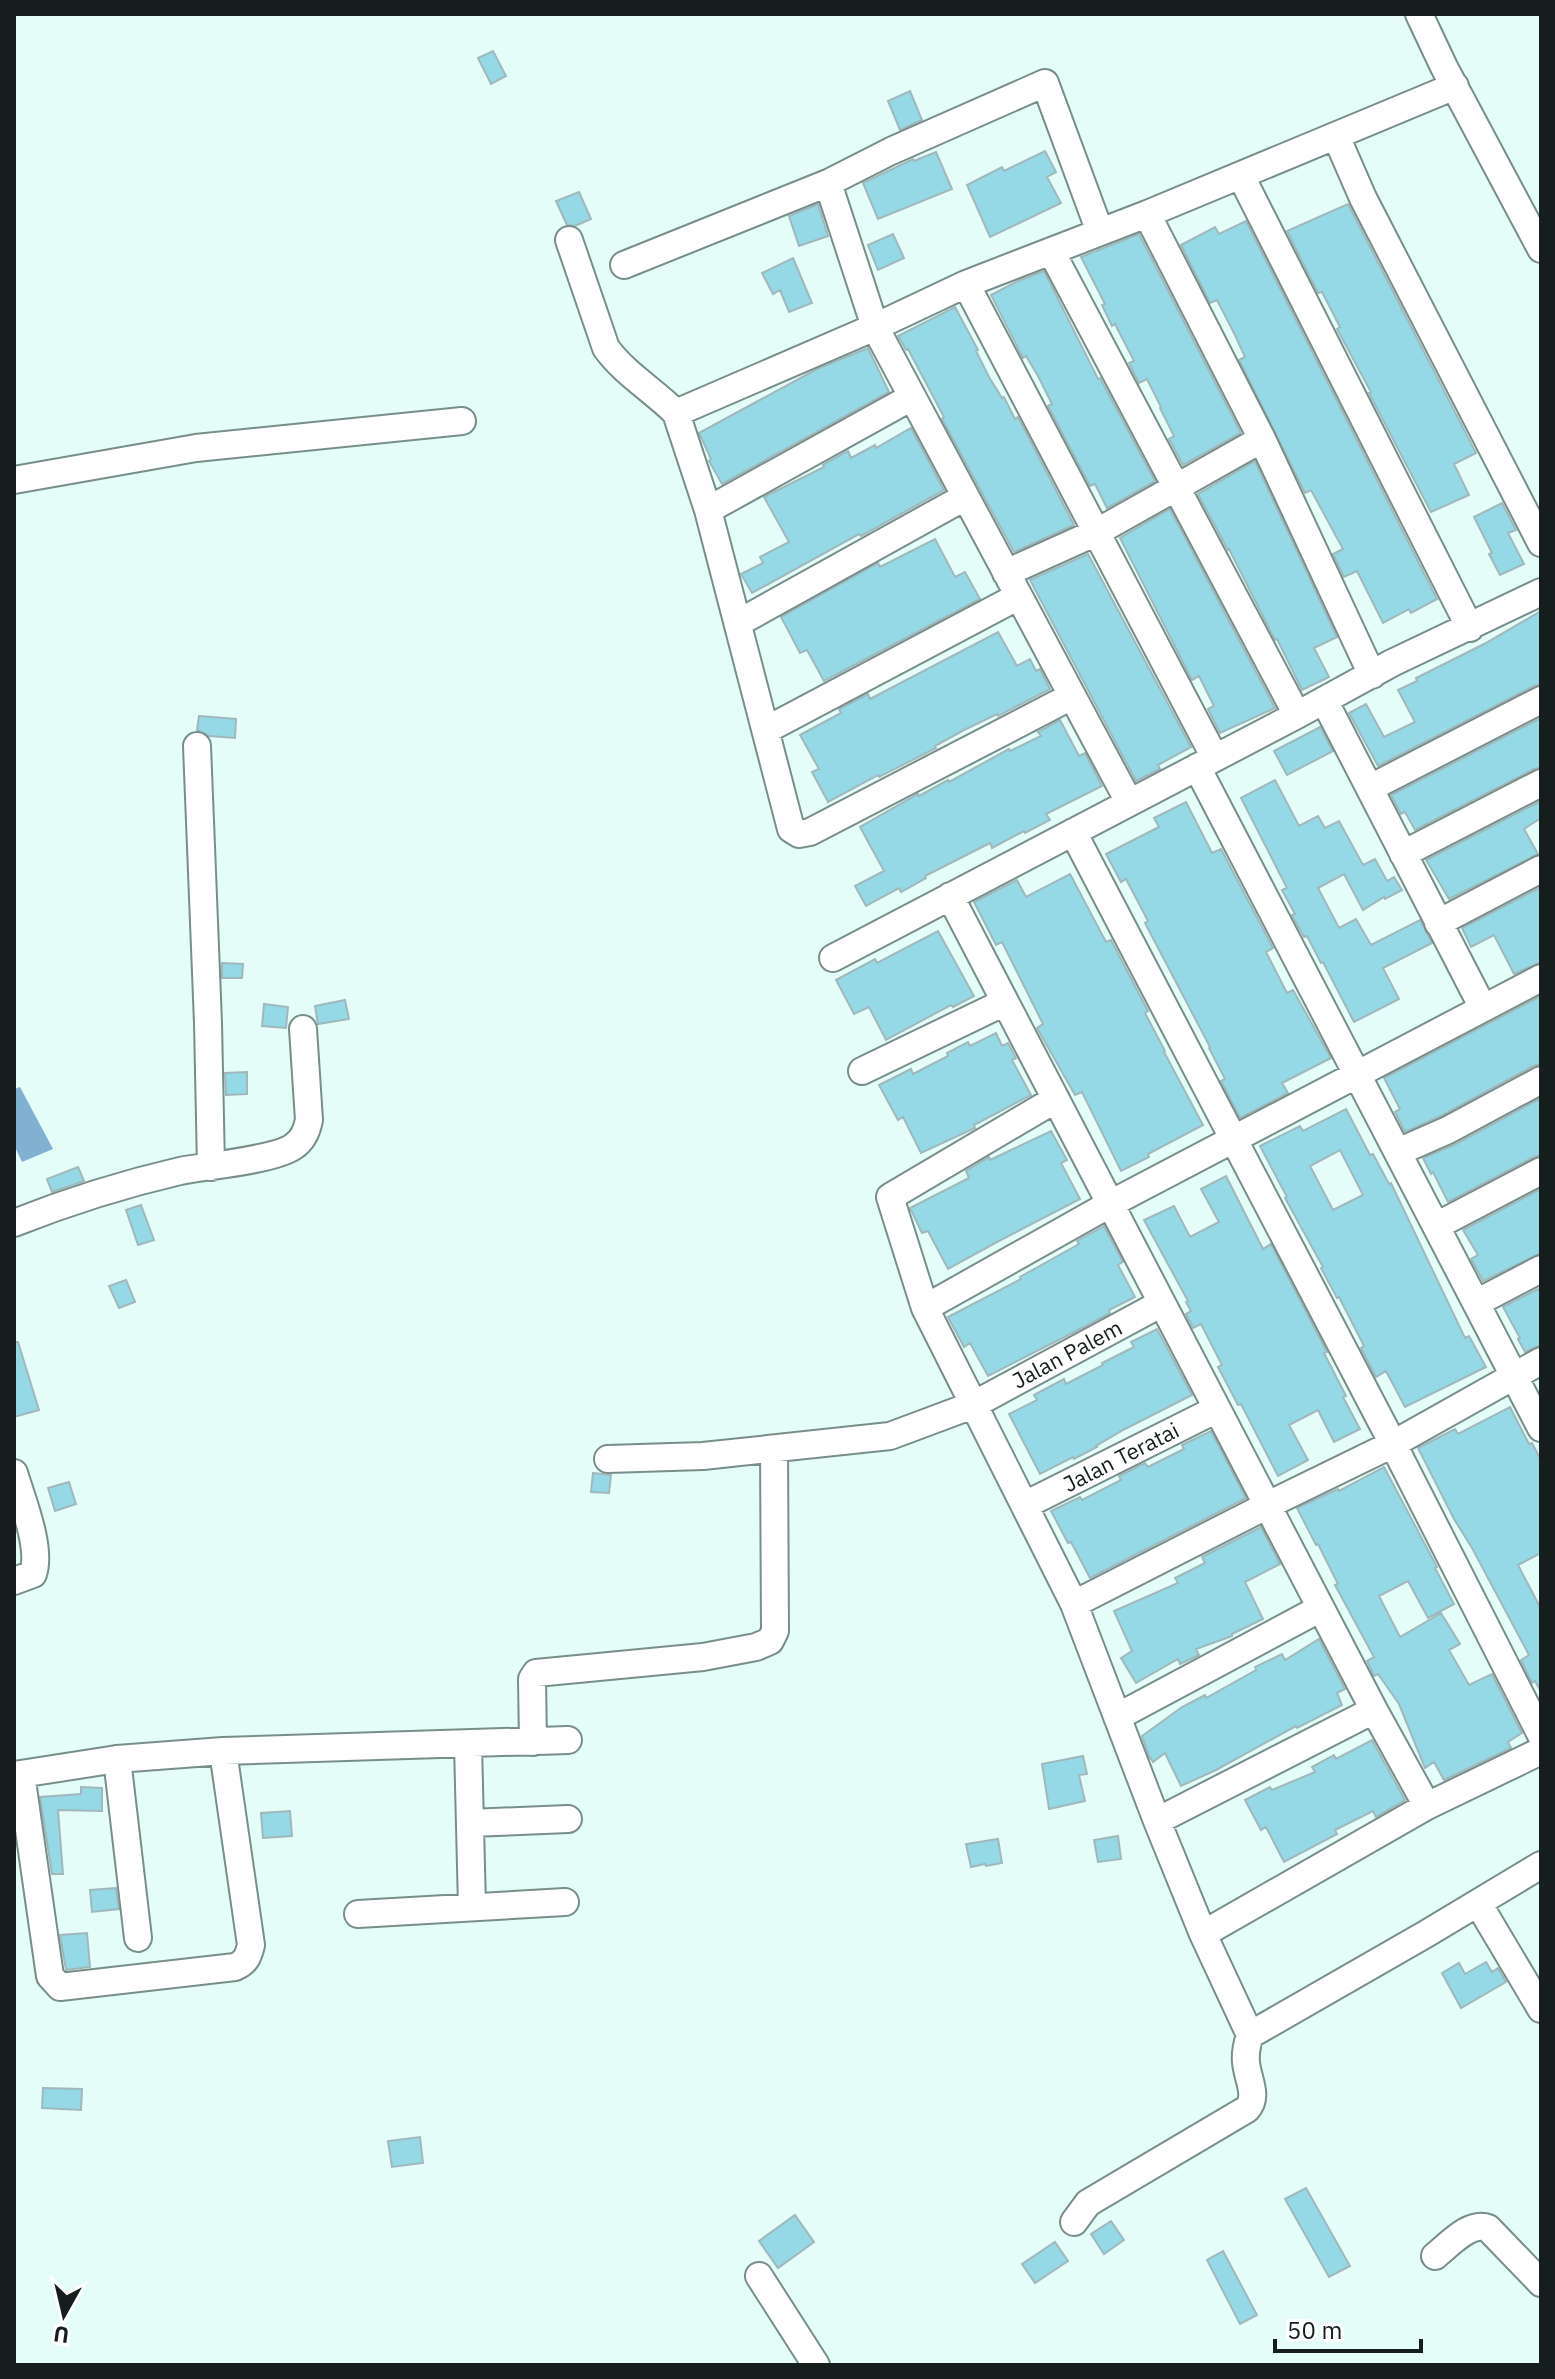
<svg xmlns="http://www.w3.org/2000/svg" width="1555" height="2379" viewBox="0 0 1555 2379" font-family="'IBM Plex Sans',sans-serif">
	<style>
		.water { fill: #80b1d1 }
		.building { fill: #94d9e5; stroke: #a0b8bc; stroke-width: 2; fill-rule: evenodd }
		.lines { fill: none; stroke-linecap: round; stroke-linejoin: round }
		.minor-casing { stroke: #788e8a; stroke-width: 30 }
		.minor { stroke: #fff; stroke-width: 26 }
		.labels { text-anchor: middle; stroke-width: 6; stroke-linejoin: round; paint-order: stroke }
		.street-label { font-size: 22px; fill: #151e1d; stroke: #fff }
	</style>
	<rect width="100%" height="100%" fill="#e4fdf8"/>
	<path class="water" d="M 20,1087 L 53,1149 L 22,1162 L 14,1145 L 14,1089 Z"/>
	<path class="building" d="M 493,51 L 506,76 L 491,84 L 478,58 Z
		M 910,91 L 922,120 L 900,130 L 888,101 Z
		M 1045,151 L 1056,172 L 1047,177 L 1061,203 L 990,237 L 967,185 L 1002,167 L 1004,171 Z
		M 936,152 L 952,189 L 878,219 L 863,183 L 913,159 L 914,161 Z
		M 579,192 L 591,219 L 575,226 L 567,225 L 556,201 Z
		M 818,204 L 828,236 L 799,246 L 789,216 Z
		M 1348,204 L 1476,453 L 1454,464 L 1469,495 L 1431,512 L 1369,393 L 1371,392 L 1337,329 L 1340,327 L 1322,292 L 1318,293 L 1287,231 Z
		M 1246,221 L 1437,599 L 1411,613 L 1409,609 L 1383,623 L 1357,571 L 1344,577 L 1333,554 L 1343,549 L 1311,490 L 1305,493 L 1239,360 L 1245,357 L 1235,335 L 1217,300 L 1210,303 L 1181,245 L 1215,227 L 1219,234 Z
		M 893,234 L 904,258 L 878,270 L 868,245 Z
		M 1139,234 L 1241,433 L 1183,465 L 1169,439 L 1174,436 L 1160,408 L 1161,407 L 1147,379 L 1139,383 L 1129,363 L 1134,361 L 1115,324 L 1112,326 L 1102,305 L 1105,304 L 1081,257 Z
		M 793,258 L 812,303 L 789,312 L 780,290 L 773,294 L 762,273 Z
		M 1044,271 L 1098,379 L 1100,378 L 1155,481 L 1107,508 L 1095,484 L 1090,486 L 1048,406 L 1052,404 L 1038,376 L 1026,356 L 1023,358 L 991,295 L 1018,281 Z
		M 955,307 L 978,350 L 976,351 L 989,377 L 1002,398 L 1004,397 L 1015,419 L 1018,417 L 1074,525 L 1014,552 L 942,419 L 944,417 L 908,349 L 906,350 L 898,336 Z
		M 868,348 L 889,392 L 722,484 L 709,461 L 711,459 L 699,433 L 817,369 Z
		M 911,428 L 944,490 L 861,536 L 859,534 L 752,593 L 741,574 L 763,563 L 760,557 L 789,542 L 764,497 L 824,467 L 823,465 L 848,451 L 851,458 L 875,445 L 876,448 Z
		M 1255,461 L 1337,637 L 1314,648 L 1329,677 L 1302,690 L 1277,639 L 1275,640 L 1229,549 L 1228,550 L 1198,494 Z
		M 1502,503 L 1516,530 L 1508,533 L 1524,564 L 1500,575 L 1489,554 L 1492,553 L 1474,517 Z
		M 1170,509 L 1275,708 L 1220,733 L 1208,709 L 1214,706 L 1199,676 L 1192,680 L 1120,538 Z
		M 935,539 L 955,577 L 965,572 L 980,599 L 824,681 L 807,650 L 800,653 L 781,617 L 878,563 L 880,567 Z
		M 1088,554 L 1191,747 L 1158,765 L 1160,769 L 1136,781 L 1030,580 Z
		M 1541,611 L 1541,684 L 1534,686 L 1378,766 L 1349,713 L 1366,704 L 1384,737 L 1415,722 L 1398,690 L 1417,681 L 1416,678 L 1484,644 Z
		M 998,632 L 1017,666 L 1030,659 L 1036,671 L 1040,669 L 1050,689 L 998,716 L 997,714 L 964,730 L 935,746 L 936,748 L 879,777 L 878,775 L 828,802 L 812,772 L 819,769 L 800,735 L 841,713 L 839,709 L 868,694 L 870,699 Z
		M 199,716 L 236,719 L 235,738 L 209,736 L 197,730 Z
		M 1541,718 L 1541,767 L 1534,769 L 1415,830 L 1405,812 L 1401,814 L 1391,795 Z
		M 1060,720 L 1079,756 L 1085,753 L 1102,786 L 1046,814 L 1050,820 L 1025,833 L 1024,831 L 992,848 L 990,843 L 925,876 L 926,878 L 901,892 L 899,888 L 866,906 L 855,886 L 884,871 L 860,827 L 918,794 L 919,796 L 948,780 L 949,782 L 1009,749 L 1010,751 L 1041,736 L 1038,732 Z
		M 1320,727 L 1333,751 L 1287,775 L 1274,751 Z
		M 1275,780 L 1299,826 L 1318,816 L 1325,828 L 1339,821 L 1363,865 L 1375,859 L 1387,881 L 1394,877 L 1402,890 L 1385,899 L 1384,897 L 1363,910 L 1344,874 L 1318,888 L 1339,928 L 1356,919 L 1371,945 L 1420,920 L 1432,943 L 1383,968 L 1399,999 L 1354,1022 L 1323,962 L 1321,963 L 1307,936 L 1304,937 L 1292,915 L 1295,914 L 1282,890 L 1287,888 L 1241,798 Z
		M 1541,801 L 1541,818 L 1524,829 L 1538,854 L 1449,899 L 1426,860 Z
		M 1186,802 L 1212,853 L 1221,849 L 1273,948 L 1266,952 L 1287,993 L 1293,990 L 1331,1058 L 1282,1083 L 1288,1093 L 1240,1118 L 1221,1081 L 1225,1079 L 1209,1048 L 1210,1047 L 1145,923 L 1148,921 L 1126,879 L 1121,882 L 1106,854 L 1159,827 L 1154,818 Z
		M 1070,874 L 1106,942 L 1111,940 L 1148,1011 L 1145,1013 L 1165,1051 L 1164,1052 L 1203,1125 L 1148,1154 L 1149,1157 L 1121,1171 L 1082,1092 L 1075,1095 L 1037,1028 L 1043,1024 L 1002,942 L 996,945 L 974,902 L 1017,880 L 1026,897 Z
		M 1541,887 L 1541,962 L 1514,974 L 1494,935 L 1471,947 L 1462,928 Z
		M 938,931 L 974,996 L 953,1007 L 951,1005 L 886,1040 L 869,1007 L 854,1014 L 836,980 L 875,959 L 877,963 Z
		M 222,963 L 243,964 L 242,978 L 222,978 Z
		M 1541,996 L 1541,1064 L 1533,1066 L 1441,1116 L 1405,1132 L 1395,1112 L 1400,1109 L 1384,1078 Z
		M 345,1000 L 349,1019 L 318,1024 L 315,1006 Z
		M 264,1004 L 288,1007 L 286,1028 L 262,1026 Z
		M 996,1033 L 1002,1046 L 1008,1043 L 1016,1058 L 1012,1060 L 1031,1095 L 974,1125 L 975,1128 L 921,1153 L 903,1117 L 898,1120 L 879,1085 L 911,1069 L 913,1074 L 948,1056 L 947,1053 L 968,1042 L 970,1046 Z
		M 247,1072 L 247,1094 L 226,1095 L 225,1073 Z
		M 1541,1098 L 1541,1155 L 1534,1157 L 1448,1202 L 1433,1172 L 1431,1174 L 1423,1158 L 1456,1144 Z
		M 1346,1109 L 1370,1155 L 1373,1154 L 1389,1184 L 1391,1183 L 1465,1338 L 1469,1336 L 1486,1367 L 1405,1407 L 1386,1371 L 1376,1377 L 1361,1348 L 1364,1346 L 1339,1297 L 1337,1298 L 1321,1268 L 1323,1267 L 1285,1198 L 1287,1197 L 1260,1146 L 1300,1126 L 1303,1131 ZM 1340,1150 L 1363,1195 L 1333,1210 L 1310,1166 Z
		M 1051,1131 L 1067,1160 L 1061,1163 L 1080,1199 L 997,1242 L 948,1269 L 928,1231 L 922,1233 L 910,1208 L 969,1178 L 966,1171 L 989,1157 L 990,1160 Z
		M 78,1167 L 84,1181 L 52,1192 L 47,1179 Z
		M 1226,1176 L 1263,1249 L 1271,1244 L 1327,1352 L 1324,1353 L 1346,1396 L 1343,1397 L 1360,1429 L 1334,1442 L 1318,1410 L 1289,1425 L 1308,1460 L 1278,1476 L 1241,1404 L 1238,1405 L 1218,1367 L 1222,1365 L 1201,1324 L 1193,1328 L 1186,1314 L 1191,1311 L 1186,1302 L 1188,1301 L 1144,1220 L 1174,1206 L 1190,1237 L 1219,1222 L 1201,1189 Z
		M 1541,1189 L 1541,1253 L 1483,1281 L 1471,1259 L 1478,1255 L 1463,1230 Z
		M 141,1205 L 154,1240 L 138,1245 L 126,1210 Z
		M 1104,1226 L 1123,1262 L 1118,1265 L 1135,1297 L 1109,1310 L 1110,1313 L 1082,1328 L 988,1376 L 970,1343 L 964,1347 L 948,1317 L 1021,1279 L 1020,1277 L 1079,1244 L 1077,1241 Z
		M 126,1280 L 135,1302 L 119,1308 L 109,1286 Z
		M 1538,1289 L 1541,1294 L 1541,1345 L 1525,1352 L 1518,1339 L 1520,1338 L 1503,1307 Z
		M 1157,1329 L 1192,1395 L 1125,1429 L 1096,1446 L 1097,1447 L 1074,1459 L 1073,1457 L 1040,1474 L 1009,1414 L 1037,1400 L 1034,1395 L 1064,1379 L 1066,1384 L 1103,1365 L 1102,1363 L 1134,1347 L 1131,1342 Z
		M 14,1342 L 18,1342 L 39,1410 L 14,1417 Z
		M 1510,1407 L 1529,1444 L 1532,1443 L 1541,1460 L 1541,1553 L 1518,1565 L 1541,1609 L 1541,1692 L 1535,1681 L 1532,1683 L 1521,1660 L 1529,1655 L 1472,1548 L 1454,1519 L 1418,1448 L 1455,1429 L 1458,1434 Z
		M 1211,1431 L 1246,1498 L 1090,1578 L 1071,1542 L 1068,1543 L 1051,1511 L 1080,1497 L 1082,1500 L 1121,1480 L 1119,1476 L 1145,1463 L 1148,1467 L 1184,1449 L 1182,1445 Z
		M 1384,1467 L 1437,1567 L 1435,1568 L 1454,1604 L 1428,1618 L 1408,1581 L 1379,1596 L 1400,1637 L 1441,1613 L 1460,1644 L 1449,1650 L 1469,1685 L 1492,1674 L 1522,1733 L 1508,1742 L 1511,1748 L 1444,1780 L 1434,1762 L 1425,1768 L 1399,1704 L 1378,1674 L 1374,1676 L 1367,1661 L 1374,1657 L 1335,1585 L 1338,1584 L 1318,1544 L 1316,1545 L 1297,1508 L 1338,1489 L 1339,1491 Z
		M 593,1473 L 611,1475 L 609,1493 L 591,1492 Z
		M 69,1482 L 76,1504 L 55,1511 L 48,1488 Z
		M 1261,1527 L 1280,1564 L 1245,1582 L 1263,1619 L 1232,1634 L 1232,1636 L 1196,1649 L 1199,1655 L 1195,1657 L 1180,1664 L 1178,1659 L 1136,1683 L 1121,1658 L 1132,1651 L 1114,1611 L 1178,1583 L 1175,1578 L 1205,1563 L 1202,1557 Z
		M 1319,1639 L 1345,1689 L 1337,1693 L 1342,1705 L 1297,1728 L 1296,1726 L 1216,1770 L 1181,1786 L 1165,1753 L 1153,1762 L 1149,1756 L 1142,1736 L 1182,1707 L 1205,1695 L 1206,1698 L 1256,1670 L 1255,1667 L 1282,1654 L 1285,1660 Z
		M 1372,1740 L 1405,1800 L 1376,1817 L 1373,1811 L 1335,1830 L 1337,1834 L 1284,1862 L 1266,1827 L 1261,1830 L 1245,1800 L 1270,1787 L 1272,1790 L 1315,1772 L 1312,1767 L 1334,1755 L 1336,1759 Z
		M 1083,1756 L 1087,1774 L 1079,1775 L 1085,1801 L 1049,1809 L 1042,1764 Z
		M 81,1787 L 102,1788 L 102,1811 L 58,1810 L 63,1874 L 52,1874 L 40,1797 L 81,1794 Z
		M 290,1811 L 292,1836 L 263,1838 L 261,1813 Z
		M 1118,1836 L 1121,1859 L 1098,1862 L 1094,1840 Z
		M 998,1839 L 1002,1863 L 986,1866 L 985,1864 L 971,1867 L 966,1844 Z
		M 116,1888 L 119,1909 L 92,1912 L 90,1890 Z
		M 87,1933 L 90,1967 L 66,1970 L 60,1935 Z
		M 1486,1962 L 1492,1972 L 1498,1968 L 1506,1982 L 1461,2008 L 1442,1973 L 1459,1963 L 1465,1974 Z
		M 43,2088 L 82,2089 L 81,2110 L 42,2108 Z
		M 420,2137 L 423,2163 L 392,2167 L 388,2141 Z
		M 1306,2188 L 1350,2266 L 1329,2277 L 1285,2199 Z
		M 795,2215 L 814,2242 L 778,2268 L 759,2241 Z
		M 1111,2221 L 1124,2240 L 1104,2254 L 1091,2234 Z
		M 1055,2242 L 1068,2261 L 1035,2283 L 1022,2264 Z
		M 1223,2251 L 1257,2315 L 1240,2324 L 1207,2260 Z"/>
	<g class="lines">
		<defs>
			<path id="minor" d="M 1419,14 L 1444,67 L 1541,249
				M 1336,136 L 1363,198 L 1541,543
				M 1241,176 L 1470,628
				M 828,183 L 875,327 L 1129,802
				M 1147,214 L 1262,439 L 1372,675
				M 569,240 L 606,348 C 625,374 653,390 676,413
				M 1051,251 L 1297,715
				M 624,265 L 828,183 L 891,151 L 1045,83 L 1100,232
				M 966,284 L 1215,758
				M 14,480 L 196,448 L 462,421
				M 708,510 L 912,397
				M 1006,573 L 1097,532 L 1262,439
				M 738,623 L 965,497
				M 1072,696 L 810,832 L 799,834 L 791,829 L 708,510 L 676,413 L 875,327 L 966,284 L 1147,214 L 1455,86
				M 1324,700 L 1483,1008
				M 766,730 L 1019,596
				M 197,746 L 208,1023 L 211,1167
				M 1197,767 L 1541,1428
				M 1370,788 L 1541,700
				M 1073,832 L 1393,1444 L 1541,1735
				M 1403,854 L 1541,783
				M 950,896 L 1374,1710 L 1427,1806
				M 1438,923 L 1541,869
				M 833,958 L 1297,715 L 1392,663 L 1541,592
				M 862,1071 L 1005,1002
				M 1056,1099 L 890,1197 L 925,1308 L 1074,1604 L 1157,1821 L 1203,1934 L 1250,2035 C 1247,2044 1245,2052 1246,2062 C 1247,2078 1259,2096 1247,2109 L 1088,2203 L 1074,2222
				M 1398,1152 L 1448,1130 L 1541,1080
				M 14,1223 C 67,1202 124,1184 180,1171 C 205,1166 276,1160 294,1146 C 303,1140 307,1130 309,1120 L 303,1029
				M 1436,1226 L 1541,1171
				M 1476,1303 L 1541,1269
				M 925,1308 L 1110,1204 L 1541,978
				M 608,1459 L 703,1456 L 890,1436 L 973,1405 L 1162,1303
				M 14,1473 C 22,1500 42,1548 33,1574 L 14,1581
				M 1025,1505 L 1217,1409
				M 1074,1604 L 1268,1505 L 1393,1444 L 1541,1361
				M 1117,1717 L 1321,1608
				M 533,1742 L 532,1679 L 536,1673 L 703,1657 L 756,1647 L 770,1641 L 775,1631 L 774,1449
				M 468,1744 L 472,1907
				M 117,1759 L 138,1938
				M 21,1774 L 50,1976 L 60,1987 L 235,1967 C 246,1962 248,1957 251,1945 L 223,1751
				M 14,1775 L 117,1759 L 223,1751 L 568,1740
				M 1157,1821 L 1374,1710
				M 470,1823 L 568,1819
				M 1478,1903 L 1541,2009
				M 358,1914 L 565,1902
				M 1203,1934 L 1427,1806 L 1541,1751
				M 1250,2035 L 1426,1934 L 1541,1865
				M 1435,2256 C 1450,2244 1470,2221 1488,2228 L 1541,2283
				M 759,2276 L 816,2365"/>
		</defs>
		<use href="#minor" class="minor-casing"/>
		<use href="#minor" class="minor"/>
	</g>
	<g class="labels">
		<g class="street-label">
			<text transform="translate(1067 1354) rotate(-28)" y="8">Jalan Palem</text>
			<text transform="translate(1121 1457) rotate(-27)" y="8">Jalan Teratai</text>
		</g>
	</g>
	<rect width="1555" height="2379" fill="none" stroke="#151e1d" stroke-width="32"/>
	<g transform="translate(64 2315) rotate(188)" stroke="#ffffff" stroke-width="6" paint-order="stroke">
	<path d="M0-6L14 30L0 20L-14 30Z" fill="#151e1d"/>
	<text y="-12" font-size="22" font-weight="bold" text-anchor="middle" fill="#151e1d">U</text>
	</g>
	<path d="M1275 2339v12h146v-12" fill="none" stroke="#151e1d" stroke-width="4"/>
	<text x="1287" y="2339" font-size="24" fill="#151e1d" stroke="#ffffff" stroke-width="6" paint-order="stroke">50 m</text>
</svg>
